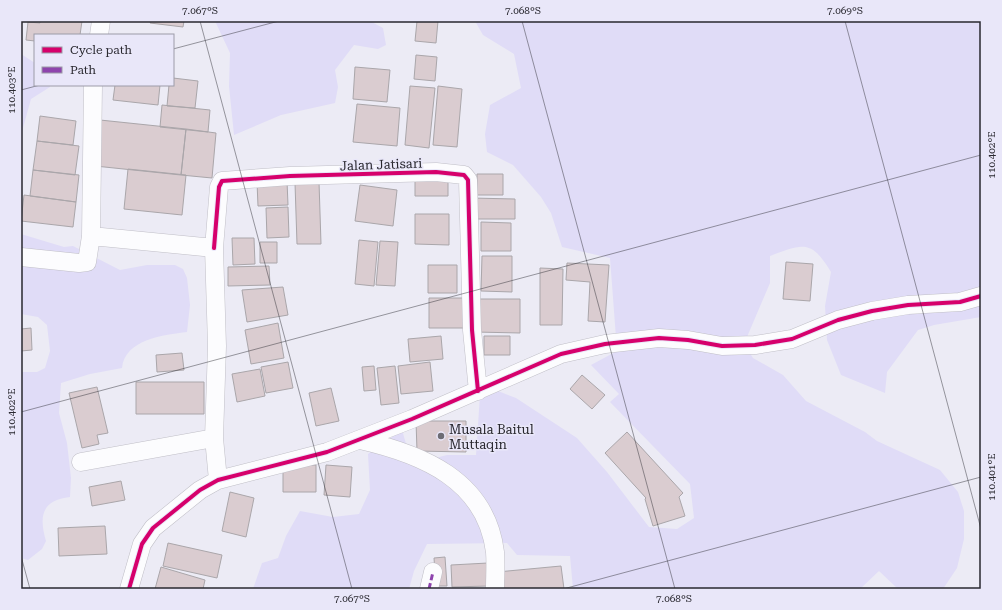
<svg xmlns="http://www.w3.org/2000/svg" width="1002" height="610" viewBox="0 0 1002 610" font-family="'Roboto Serif',serif">
	<style>
		.green { fill: #e0dcf7 }
		.building { fill: #daccd0; stroke: #aaa6aa }
		.lines { fill: none; stroke-linecap: round; stroke-linejoin: round }
		.minor-casing { stroke: #c0bfc7; stroke-width: 19 }
		.minor { stroke: #fcfcfe; stroke-width: 18 }
		.quiet { stroke: #8e44ad; stroke-width: 3; stroke-dasharray: 6 3; stroke-linecap: butt }
		.cycleway-casing { stroke: #e9e7f9; stroke-width: 6 }
		.cycleway { stroke: #d6006c; stroke-width: 4 }
		.ticks { fill: none; stroke: #29282f; stroke-width: 1; stroke-opacity: 0.45 }
		.poi-dot { fill: #6d6c74; stroke: #e9e7f9; stroke-width: 1.5 }
		.labels { text-anchor: middle; stroke-width: 3; stroke-linejoin: round; paint-order: stroke }
		.street-label { font-size: 13px; fill: #29282f; stroke: #e9e7f9 }
		.poi-label { font-size: 13px; fill: #29282f; stroke: #e9e7f9; text-anchor: start }
		.neatline { fill: none; stroke: #29282f; stroke-width: 1.5 }
		.ticks-label { font-size: 10px; text-anchor: middle; fill: #29282f }
	</style>
	<rect width="100%" height="100%" fill="#ecebf5"/>
	<path class="green" d="M 215,21 L 370,21 L 383,28 L 386,45 L 378,49 L 354,45 L 335,70 L 338,87 L 335,103 L 281,115 L 234,135 L 229,86 L 230,53 Z
		M 475,21 L 981,21 L 981,317 L 934,325 L 918,330 L 887,372 L 885,393 L 841,375 L 827,340 L 825,306 L 831,272 C 811,239 803,244 770,256 L 770,283 L 744,344 L 753,358 L 783,375 L 806,401 L 865,432 L 877,441 L 940,470 L 958,492 L 964,511 L 964,539 L 957,568 L 943,589 L 898,589 L 879,571 L 860,589 L 573,589 L 570,556 L 517,555 L 507,543 L 427,544 L 414,571 L 409,589 L 253,589 L 262,563 L 278,558 L 286,536 L 300,511 L 333,517 L 359,514 L 370,490 L 368,454 L 402,430 L 412,464 L 447,455 L 476,455 L 480,395 L 498,391 L 516,398 L 577,438 L 607,472 L 649,527 L 677,529 L 694,518 L 690,484 L 610,402 L 619,394 L 591,365 L 617,351 L 610,258 L 562,247 L 551,213 L 541,197 L 513,165 L 487,152 L 485,134 L 490,105 L 521,88 L 514,54 L 483,35 Z
		M 21,54 L 35,63 L 35,85 L 50,85 L 50,87 L 31,99 L 21,135 Z
		M 21,234 L 64,247 L 73,246 L 120,270 L 147,265 L 175,265 L 183,269 L 187,278 L 190,305 L 187,332 C 164,335 125,339 122,368 L 90,374 L 61,383 L 59,413 L 67,443 L 71,478 L 70,497 C 41,500 39,517 46,541 L 42,549 L 28,560 L 21,558 L 21,372 L 37,372 L 45,368 L 50,351 L 47,325 L 38,317 L 21,314 Z"/>
	<path class="building" d="M 40,21 L 82,21 L 80,35 L 35,35 L 35,41 L 26,40 L 28,22 L 40,23 Z
		M 151,21 L 184,21 L 183,27 L 150,23 Z
		M 417,21 L 438,21 L 436,43 L 415,41 Z
		M 416,55 L 437,57 L 435,81 L 414,79 Z
		M 355,67 L 390,70 L 387,102 L 353,99 Z
		M 173,78 L 198,81 L 195,108 L 167,106 L 169,85 L 173,85 Z
		M 115,85 L 160,85 L 158,105 L 113,100 Z
		M 410,86 L 435,88 L 429,148 L 405,145 Z
		M 438,86 L 462,89 L 457,147 L 433,145 Z
		M 357,104 L 400,108 L 397,146 L 353,142 Z
		M 162,105 L 210,110 L 208,132 L 160,127 Z
		M 40,116 L 76,121 L 73,145 L 37,141 Z
		M 100,120 L 186,129 L 181,175 L 95,166 Z
		M 186,129 L 216,133 L 212,178 L 181,175 Z
		M 37,141 L 79,146 L 75,175 L 33,170 Z
		M 128,169 L 186,175 L 182,215 L 124,209 Z
		M 33,170 L 79,175 L 76,202 L 30,196 Z
		M 477,174 L 503,174 L 503,195 L 477,195 Z
		M 415,175 L 448,176 L 448,196 L 415,196 Z
		M 287,181 L 288,205 L 258,206 L 257,182 Z
		M 319,182 L 321,244 L 297,244 L 295,183 Z
		M 360,185 L 397,190 L 393,226 L 355,221 Z
		M 24,195 L 76,202 L 73,227 L 21,221 Z
		M 471,198 L 515,199 L 515,219 L 471,219 Z
		M 288,207 L 289,237 L 267,238 L 266,208 Z
		M 415,214 L 449,214 L 449,245 L 415,244 Z
		M 481,222 L 511,223 L 511,251 L 481,251 Z
		M 232,238 L 254,238 L 255,264 L 233,265 Z
		M 359,240 L 378,242 L 374,286 L 355,284 Z
		M 380,241 L 398,242 L 395,286 L 376,285 Z
		M 260,242 L 277,242 L 277,263 L 260,263 Z
		M 482,256 L 512,256 L 512,292 L 481,291 Z
		M 786,262 L 813,264 L 810,301 L 783,299 Z
		M 567,263 L 609,265 L 605,322 L 588,321 L 590,282 L 566,280 Z
		M 428,265 L 457,265 L 457,293 L 428,293 Z
		M 269,266 L 270,285 L 228,286 L 228,267 Z
		M 540,268 L 563,269 L 562,325 L 540,325 Z
		M 283,287 L 288,315 L 247,322 L 242,290 Z
		M 429,298 L 465,298 L 465,328 L 429,328 Z
		M 475,299 L 520,299 L 520,333 L 475,332 Z
		M 278,323 L 284,358 L 251,364 L 245,330 Z
		M 31,328 L 32,350 L 21,351 L 21,329 Z
		M 441,336 L 443,359 L 410,362 L 408,339 Z
		M 484,336 L 510,336 L 510,355 L 484,355 Z
		M 182,353 L 184,370 L 157,372 L 156,355 Z
		M 288,362 L 293,388 L 266,393 L 261,367 Z
		M 430,362 L 433,391 L 401,394 L 398,366 Z
		M 374,366 L 376,390 L 364,391 L 362,367 Z
		M 395,366 L 399,403 L 381,405 L 377,368 Z
		M 260,369 L 265,396 L 237,402 L 232,374 Z
		M 582,375 L 605,395 L 592,409 L 570,389 Z
		M 136,382 L 204,382 L 204,414 L 136,414 Z
		M 97,387 L 108,433 L 97,435 L 99,444 L 82,448 L 69,393 Z
		M 331,388 L 339,421 L 316,426 L 309,393 Z
		M 416,421 L 466,421 L 466,452 L 417,451 Z
		M 627,432 L 683,493 L 679,497 L 685,516 L 653,526 L 645,499 L 646,498 L 605,453 Z
		M 283,465 L 316,465 L 316,492 L 283,492 Z
		M 326,465 L 352,467 L 350,497 L 324,495 Z
		M 121,481 L 125,500 L 92,506 L 89,487 Z
		M 230,492 L 254,498 L 246,537 L 222,531 Z
		M 105,526 L 107,554 L 59,556 L 58,528 Z
		M 168,543 L 222,555 L 217,578 L 163,566 Z
		M 445,557 L 447,586 L 436,586 L 434,558 Z
		M 488,563 L 489,586 L 452,587 L 451,565 Z
		M 561,566 L 564,589 L 499,589 L 497,572 Z
		M 161,567 L 205,580 L 203,589 L 155,589 Z"/>
	<g class="lines">
		<defs>
			<path id="minor" d="M 99,35 L 101,21
				M 93,85 L 91,236 L 214,248 L 217,346 L 214,438 L 218,480
				M 214,248 L 219,187 L 222,181 L 290,176 L 436,172 L 464,175 L 468,180 L 472,330 L 478,391
				M 21,257 L 79,263 L 87,262 L 91,236
				M 360,440 C 422,454 486,480 495,552 C 496,564 495,577 495,589
				M 81,462 L 214,438
				M 129,589 L 142,544 L 153,528 L 200,490 L 218,480 L 327,452 L 412,419 L 561,354 L 605,344 L 659,338 L 688,340 L 722,346 L 755,345 L 792,339 L 838,320 L 872,311 L 908,305 L 960,302 L 981,296
				M 429,589 L 433,572"/>
		</defs>
		<use href="#minor" class="minor-casing"/>
		<use href="#minor" class="minor"/>
		<path class="quiet" d="M 429,589 L 433,572"/>
		<defs>
			<path id="cycleway" d="M 214,248 L 219,187 L 222,181 L 290,176 L 436,172 L 464,175 L 468,180 L 472,330 L 478,391
				M 129,589 L 142,544 L 153,528 L 200,490 L 218,480 L 327,452 L 412,419 L 561,354 L 605,344 L 659,338 L 688,340 L 722,346 L 755,345 L 792,339 L 838,320 L 872,311 L 908,305 L 960,302 L 981,296"/>
		</defs>
		<use href="#cycleway" class="cycleway-casing"/>
		<use href="#cycleway" class="cycleway"/>
	</g>
	<path class="ticks" d="M 200,21 L 352,589M 522,21 L 675,589M 845,21 L 981,529M 173,49 L 279,21M 21,90 L 40,85M 21,412 L 981,155M 21,556 L 30,589M 563,589 L 981,477"/>
	<circle class="poi-dot" cx="441" cy="436" r="4"/>
	<g class="labels">
		<g class="street-label">
			<text transform="translate(381 164) rotate(-2)" y="5">Jalan Jatisari</text>
		</g>
		<g class="poi-label">
			<text x="449" y="434">Musala Baitul<tspan x="449" dy="15">Muttaqin</tspan></text>
		</g>
	</g>
	<rect width="1002" height="610" fill="none" stroke="#e9e7f9" stroke-width="44"/>
	<rect x="34" y="34" width="140" height="52" fill="#e9e7f9" stroke="#9c9ba8"/>
	<rect x="42" y="47" width="20" height="6" fill="#d6006c" stroke="#9c9ba8"/>
	<text x="70" y="54" font-size="12" fill="#29282f">Cycle path</text>
	<rect x="42" y="67" width="20" height="6" fill="#8e44ad" stroke="#9c9ba8"/>
	<text x="70" y="74" font-size="12" fill="#29282f">Path</text>
	<rect x="22" y="22" width="958" height="566" class="neatline"/>
	<g class="ticks-label">
		<text x="200" y="14">7.067°S</text>
		<text x="523" y="14">7.068°S</text>
		<text x="845" y="14">7.069°S</text>
		<text transform="translate(11 90) rotate(-90)" y="4">110.403°E</text>
		<text transform="translate(991 155) rotate(-90)" y="4">110.402°E</text>
		<text transform="translate(11 412) rotate(-90)" y="4">110.402°E</text>
		<text transform="translate(991 477) rotate(-90)" y="4">110.401°E</text>
		<text x="352" y="602">7.067°S</text>
		<text x="674" y="602">7.068°S</text>
	</g>
</svg>
